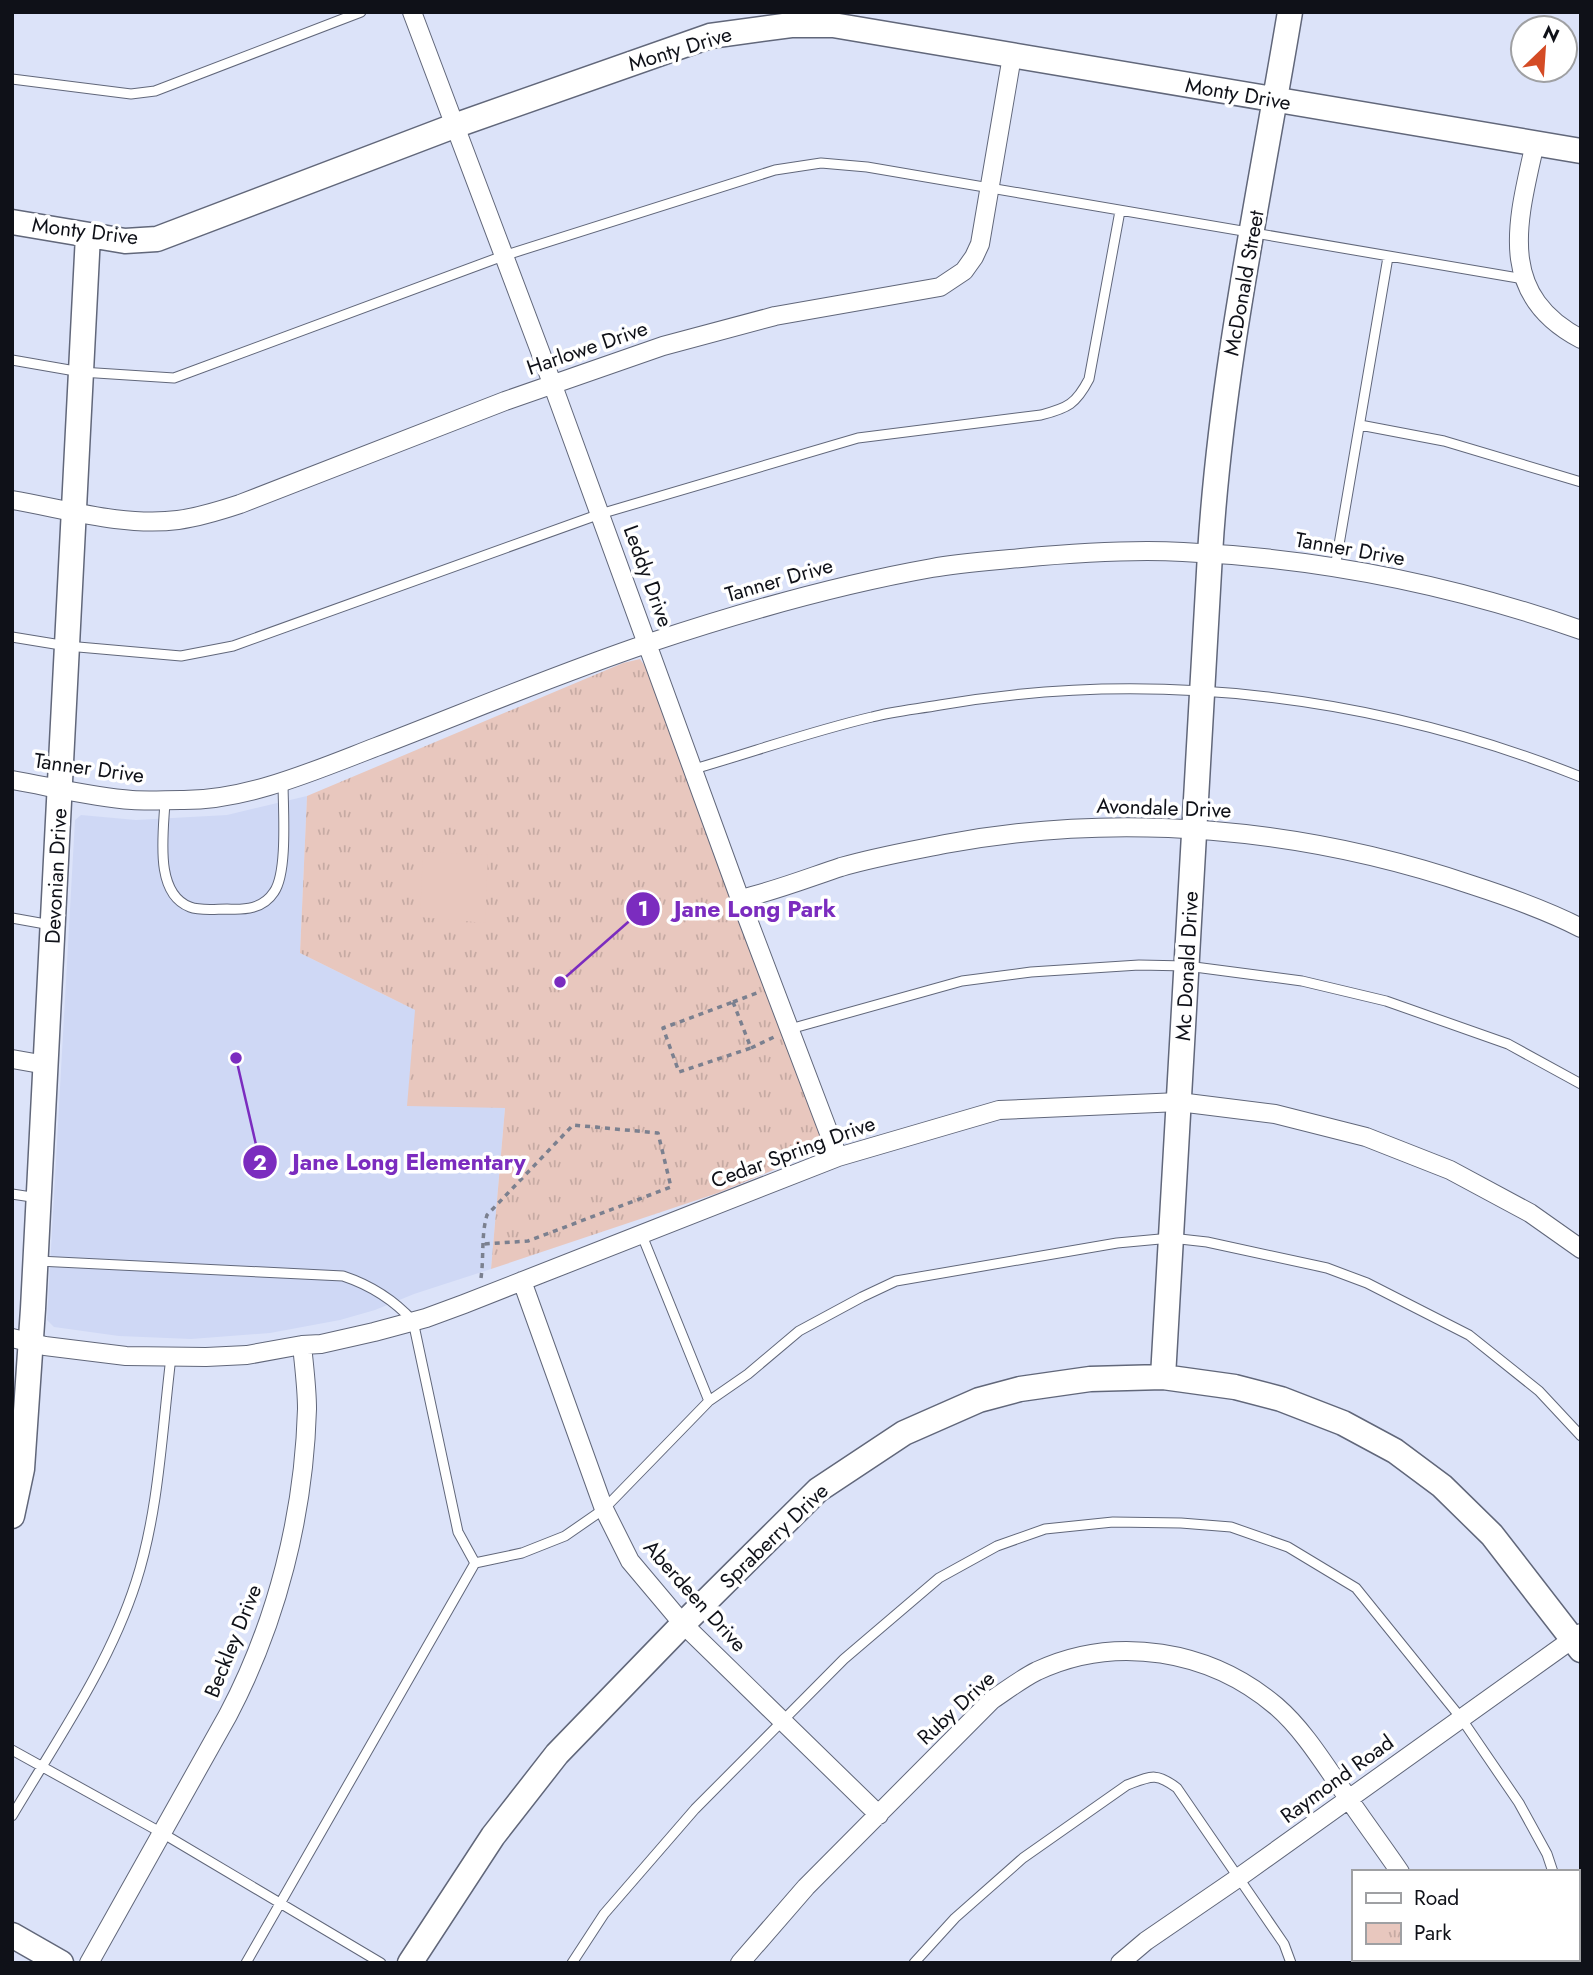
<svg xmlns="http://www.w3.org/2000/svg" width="1593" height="1975" viewBox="0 0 1593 1975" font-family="Jost,sans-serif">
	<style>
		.built { fill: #cfd8f5 }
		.park { fill: url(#park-tufts) }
		.pitch { fill: #e8c7be }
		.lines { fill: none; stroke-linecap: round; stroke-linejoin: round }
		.lane-casing { stroke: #61677a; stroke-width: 11 }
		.street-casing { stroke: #61677a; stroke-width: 20 }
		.secondary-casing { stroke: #61677a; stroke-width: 27 }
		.path { stroke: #7b808f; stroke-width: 3.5; stroke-dasharray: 5 5; stroke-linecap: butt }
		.lane { stroke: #fff; stroke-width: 9 }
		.street { stroke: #fff; stroke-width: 18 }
		.secondary { stroke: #fff; stroke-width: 24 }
		.labels { text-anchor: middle; stroke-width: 7; stroke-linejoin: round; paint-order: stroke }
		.street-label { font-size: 21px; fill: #0f1118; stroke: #fff }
		.leader { fill: none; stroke: #7b2cbf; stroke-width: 2.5 }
		.callout-dot { fill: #7b2cbf; stroke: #fff; stroke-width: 2.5 }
		.mark-label { font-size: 21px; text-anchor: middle; font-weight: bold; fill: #fff }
		.callout-label { font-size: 23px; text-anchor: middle; font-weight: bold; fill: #7b2cbf; stroke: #fff; stroke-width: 7; stroke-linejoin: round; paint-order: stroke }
	</style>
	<defs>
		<pattern id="park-tufts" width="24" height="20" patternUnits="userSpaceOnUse" patternTransform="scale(1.75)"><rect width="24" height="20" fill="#e8c7be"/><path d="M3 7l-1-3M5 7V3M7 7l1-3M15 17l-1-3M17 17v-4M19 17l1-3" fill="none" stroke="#c6aaa3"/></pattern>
	</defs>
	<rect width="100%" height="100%" fill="#dce3f9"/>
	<path class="built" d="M 307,796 L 300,953 L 415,1010 L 505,1108 L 491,1269 L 414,1294 L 375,1310 L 340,1320 L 270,1333 L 191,1339 L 119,1336 L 54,1327 L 47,1320 L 75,820 L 81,815 L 136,820 L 227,815 Z"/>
	<path class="park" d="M 640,659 L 649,672 L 820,1135 L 820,1147 L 810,1155 L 718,1193 L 491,1269 L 505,1108 L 407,1106 L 415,1010 L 300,953 L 307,796 L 623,663 Z"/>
	<path class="pitch" d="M 423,852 L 488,855 L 485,923 L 420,917 Z"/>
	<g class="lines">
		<defs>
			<path id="lane" d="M 12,79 L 131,94 L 155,91 L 361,12
				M 12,360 L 81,372 L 174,378 L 503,256 L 775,170 L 821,163 L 867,167 L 1524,279
				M 1360,425 L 1444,441 L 1581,482
				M 1335,568 L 1388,257
				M 12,637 L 67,646 L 181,656 L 233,646 L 600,514 L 858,438 L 1041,415 C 1068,408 1076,404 1089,379 L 1120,211
				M 694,769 C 753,752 812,731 872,717 C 894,711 918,709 940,705 C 1156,668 1378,696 1581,777
				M 165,800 C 164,831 153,893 190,907 C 200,911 216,909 227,909 C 245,910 263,909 274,892 C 288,872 283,808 283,782
				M 12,918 L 51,925
				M 790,1029 L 962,981 L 1031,972 L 1139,965 L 1187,966 L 1302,981 L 1386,1001 L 1508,1044 L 1581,1084
				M 12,1194 L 38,1198
				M 641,1233 L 709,1401
				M 38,1261 L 343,1276 C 370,1285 393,1299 413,1321 L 458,1532 L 475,1563
				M 12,1750 L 162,1833 L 381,1963
				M 12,1816 C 57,1740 109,1666 136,1582 C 159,1511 162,1430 171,1357
				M 246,1963 L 475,1563 L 522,1553 L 565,1536 L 604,1509 L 709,1401 L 748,1374 L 799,1331 L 862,1297 L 896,1281 L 1117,1243 L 1171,1238 L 1207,1242 L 1327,1268 L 1367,1283 L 1469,1335 L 1539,1391 L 1581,1436
				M 572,1963 L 604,1914 L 695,1809 L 844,1659 L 939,1578 L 997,1546 L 1045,1529 L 1113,1522 L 1181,1523 L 1231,1527 L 1288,1547 L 1356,1588 L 1461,1718 L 1519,1803 L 1547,1854 L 1553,1872
				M 914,1963 L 955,1918 L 1023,1858 L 1127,1785 C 1151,1776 1156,1772 1177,1788 L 1284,1944 L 1291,1963
				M 1570,1963 L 1571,1959"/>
			<path id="street" d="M 412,12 L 552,383 L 740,899 L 838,1157
				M 1535,143 C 1518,220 1495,294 1581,339
				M 12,500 C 65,509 124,527 178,520 C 199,517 219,511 240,504 L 505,401 L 663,346 L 775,316 L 940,287 L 964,271 L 974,257 L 980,244 L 1012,56
				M 12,780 C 52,787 92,797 132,800 C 149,801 165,800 181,800 C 246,801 316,770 376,747 C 467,712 557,674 649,643 C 742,612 836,585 932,568 C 961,563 991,561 1021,558 C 1074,553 1130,549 1183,552 C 1318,558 1453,585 1581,630
				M 740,899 C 775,891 808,878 841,867 C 875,857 910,851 945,844 C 1121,811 1304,828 1472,885 C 1509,897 1546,910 1581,928
				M 12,1059 L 46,1065
				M 522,1281 L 604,1509 L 630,1561 L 683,1624 L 879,1815
				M 12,1338 L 45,1346 L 126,1356 L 206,1357 L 247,1355 L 302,1345 L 321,1344 L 374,1332 L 426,1318 L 464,1304 L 838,1157 L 999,1110 L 1179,1102 L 1275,1114 L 1366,1137 L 1450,1170 L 1530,1213 L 1581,1249
				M 89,1963 L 228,1715 C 277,1622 304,1515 307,1409 C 307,1388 304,1366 302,1345
				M 740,1963 L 806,1887 L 992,1700 C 1007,1690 1021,1679 1037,1671 C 1116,1634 1210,1650 1276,1706 C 1305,1731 1326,1767 1348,1798 C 1365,1823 1383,1847 1400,1872
				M 1120,1963 L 1146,1941 L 1238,1878 L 1581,1633
				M 1436,1963 L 1436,1959"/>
			<path id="secondary" d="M 12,222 L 125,241 L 157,239 L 454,126 L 710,36 L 791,25 L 833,25 L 1581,151
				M 1163,1377 L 1210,554 C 1221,372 1260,192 1290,12
				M 12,1516 L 22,1469 L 33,1309 L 88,235
				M 12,1935 L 61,1963
				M 410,1963 L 493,1836 L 557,1754 L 683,1624 L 818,1490 L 904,1433 L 979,1400 L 1020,1389 L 1090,1379 L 1163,1377 L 1235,1387 L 1281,1399 L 1343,1423 L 1395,1451 L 1442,1486 L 1492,1535 L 1581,1650"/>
		</defs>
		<use href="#lane" class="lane-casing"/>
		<use href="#street" class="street-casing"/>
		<use href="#secondary" class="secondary-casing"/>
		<path class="path" d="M 733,1002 L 751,1048 L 679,1072 L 663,1028 Z
			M 733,1002 L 757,993
			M 751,1048 L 774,1037
			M 481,1278 C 484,1257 481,1235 487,1215 L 573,1125 L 658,1133 L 671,1187 L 528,1241 L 483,1244"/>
		<use href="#lane" class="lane"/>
		<use href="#street" class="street"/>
		<use href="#secondary" class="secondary"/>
	</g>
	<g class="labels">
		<g class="street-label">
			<text transform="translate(680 49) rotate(-17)" y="7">Monty Drive</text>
			<text transform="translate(1238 94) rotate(10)" y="7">Monty Drive</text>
			<text transform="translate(85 231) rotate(7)" y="7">Monty Drive</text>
			<text transform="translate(1244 283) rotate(-80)" y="7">McDonald Street</text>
			<text transform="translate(587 348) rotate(-19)" y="7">Harlowe Drive</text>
			<text transform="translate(1350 549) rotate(10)" y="7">Tanner Drive</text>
			<text transform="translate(648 576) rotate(70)" y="7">Leddy Drive</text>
			<text transform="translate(779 580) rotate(-16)" y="7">Tanner Drive</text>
			<text transform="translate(89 768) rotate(8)" y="7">Tanner Drive</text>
			<text transform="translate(1164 808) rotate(2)" y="7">Avondale Drive</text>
			<text transform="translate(56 876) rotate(-87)" y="7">Devonian Drive</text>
			<text transform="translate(1187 966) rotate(-87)" y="7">Mc Donald Drive</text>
			<text transform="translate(793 1152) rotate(-20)" y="7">Cedar Spring Drive</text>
			<text transform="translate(774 1536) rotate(-44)" y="7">Spraberry Drive</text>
			<text transform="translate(695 1596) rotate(48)" y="7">Aberdeen Drive</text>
			<text transform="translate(233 1641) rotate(-68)" y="7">Beckley Drive</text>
			<text transform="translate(956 1708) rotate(-43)" y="7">Ruby Drive</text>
			<text transform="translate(1337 1779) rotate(-36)" y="7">Raymond Road</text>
		</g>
	</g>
	<path class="leader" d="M560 982L643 909M236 1058L260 1162"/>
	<g class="callout-dot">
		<circle cx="560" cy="982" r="7"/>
		<circle cx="236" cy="1058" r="7"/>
		<circle cx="643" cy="909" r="18"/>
		<circle cx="260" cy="1162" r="18"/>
	</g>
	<g class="mark-label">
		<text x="643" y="916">1</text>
		<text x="260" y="1170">2</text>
	</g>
	<g class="callout-label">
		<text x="755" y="917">Jane Long Park</text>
		<text x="409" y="1170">Jane Long Elementary</text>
	</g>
	<rect width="1593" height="1975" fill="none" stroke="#0f1118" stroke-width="28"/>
	<rect x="1352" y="1870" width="228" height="91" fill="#ffffff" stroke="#9fa0a3" stroke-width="2"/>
	<rect x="1366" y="1893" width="35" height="10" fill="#ffffff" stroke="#9fa0a3" stroke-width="2"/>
	<text x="1414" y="1905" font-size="21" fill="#0f1118">Road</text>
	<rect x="1366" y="1923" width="35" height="21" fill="url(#park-tufts)" stroke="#9fa0a3" stroke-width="2"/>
	<text x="1414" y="1940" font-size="21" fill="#0f1118">Park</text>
	<g transform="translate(1544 49) rotate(25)"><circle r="33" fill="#ffffff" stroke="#9fa0a3" stroke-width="2"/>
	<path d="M0-5L12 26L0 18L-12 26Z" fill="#d44b25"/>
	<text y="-10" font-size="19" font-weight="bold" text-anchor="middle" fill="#0f1118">N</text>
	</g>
</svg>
